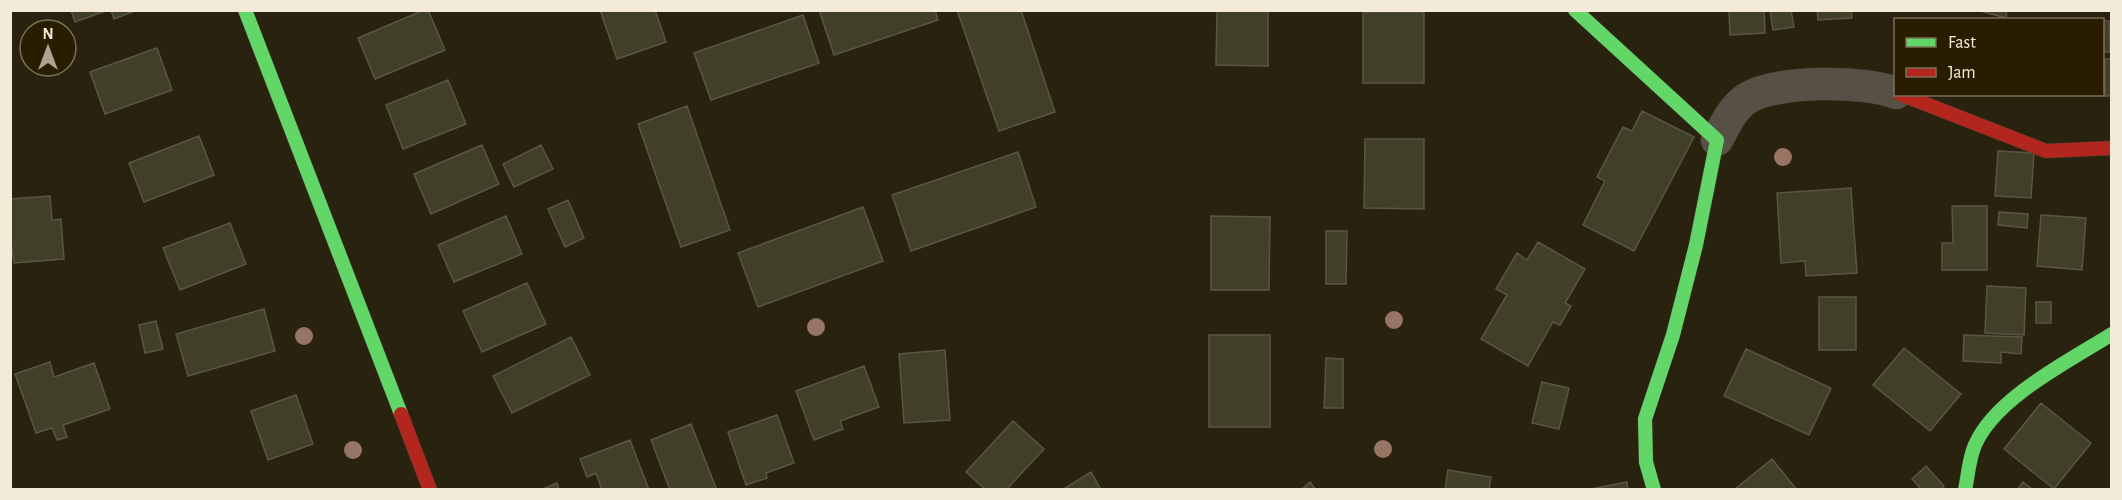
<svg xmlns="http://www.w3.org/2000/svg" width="2122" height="500" viewBox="0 0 2122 500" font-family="'Alegreya Sans',sans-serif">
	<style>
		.building { fill: #423f29; stroke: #595646; stroke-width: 1.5 }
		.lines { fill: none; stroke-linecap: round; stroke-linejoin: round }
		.street-casing { stroke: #423d30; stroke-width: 33 }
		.fast-casing { stroke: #423d30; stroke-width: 15 }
		.jam-casing { stroke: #423d30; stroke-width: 15 }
		.street { stroke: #565144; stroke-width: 32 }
		.fast { stroke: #63d668; stroke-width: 14 }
		.jam { stroke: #b3261e; stroke-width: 14 }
		.tree { fill: #987465 }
	</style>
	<rect width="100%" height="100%" fill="#28220e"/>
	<path class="building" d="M 71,10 L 108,10 L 75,22 Z
		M 111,10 L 135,10 L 135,11 L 114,19 Z
		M 424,10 L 428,10 L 445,50 L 375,79 L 358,38 Z
		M 600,10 L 655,10 L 666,42 L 617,59 Z
		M 819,10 L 935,10 L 938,20 L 834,55 Z
		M 957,10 L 1021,10 L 1055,112 L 999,131 Z
		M 1217,10 L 1268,10 L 1268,66 L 1216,65 Z
		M 1729,10 L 1764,10 L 1765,33 L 1730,35 Z
		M 1770,10 L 1791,10 L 1794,27 L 1773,30 Z
		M 1817,10 L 1851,10 L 1852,18 L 1818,20 Z
		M 1977,10 L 2007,10 L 2006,18 Z
		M 1363,12 L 1424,12 L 1424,83 L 1363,83 Z
		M 803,15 L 819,63 L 711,100 L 694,53 Z
		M 2102,21 L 2109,21 L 2110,52 L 2102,52 Z
		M 157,48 L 172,90 L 105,114 L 90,72 Z
		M 2105,59 L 2112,59 L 2112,96 L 2105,96 Z
		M 448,80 L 466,124 L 403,149 L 386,105 Z
		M 687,106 L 730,230 L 681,247 L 638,124 Z
		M 1642,111 L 1694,137 L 1634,251 L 1583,225 L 1605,181 L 1597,177 L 1623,127 L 1632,131 Z
		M 199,136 L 214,175 L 144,202 L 129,163 Z
		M 1365,139 L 1424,139 L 1424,209 L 1364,208 Z
		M 482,145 L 499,184 L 431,214 L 414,174 Z
		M 541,145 L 553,169 L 514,187 L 503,164 Z
		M 1998,151 L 2034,153 L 2031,198 L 1995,196 Z
		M 1018,152 L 1036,207 L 911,251 L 892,195 Z
		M 1851,188 L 1857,273 L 1806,276 L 1805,261 L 1781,263 L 1777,193 Z
		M 50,196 L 52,220 L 61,219 L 64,259 L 14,263 L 10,236 L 10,199 Z
		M 568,200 L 584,238 L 565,247 L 548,209 Z
		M 1952,206 L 1987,206 L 1987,270 L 1942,270 L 1942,243 L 1953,243 Z
		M 863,207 L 883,261 L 758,307 L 738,253 Z
		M 1999,212 L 2028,214 L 2027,228 L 1998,225 Z
		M 2041,215 L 2086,218 L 2082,270 L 2037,266 Z
		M 506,216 L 522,254 L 454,282 L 438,245 Z
		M 1211,216 L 1270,217 L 1269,290 L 1211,290 Z
		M 230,223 L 246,264 L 180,290 L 163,248 Z
		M 1326,231 L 1347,231 L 1346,284 L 1326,284 Z
		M 1538,242 L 1585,269 L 1565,303 L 1571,306 L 1560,325 L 1553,322 L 1528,366 L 1481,339 L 1507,295 L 1496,289 L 1517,253 L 1527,260 Z
		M 527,283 L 546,324 L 482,352 L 463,311 Z
		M 1987,286 L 2026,288 L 2024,335 L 1985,333 Z
		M 1819,297 L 1856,297 L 1856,350 L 1819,350 Z
		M 2036,302 L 2051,302 L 2051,323 L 2036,323 Z
		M 264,309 L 275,351 L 188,376 L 176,334 Z
		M 156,321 L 163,349 L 145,353 L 139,325 Z
		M 1209,335 L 1270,335 L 1270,427 L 1209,427 Z
		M 1964,335 L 2022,337 L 2021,354 L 2001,352 L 2001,363 L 1963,361 Z
		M 571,337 L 590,375 L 512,413 L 493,376 Z
		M 1904,348 L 1961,394 L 1930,431 L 1873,385 Z
		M 1746,349 L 1831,388 L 1809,435 L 1724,396 Z
		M 945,350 L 950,420 L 904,423 L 899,354 Z
		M 1326,358 L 1343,359 L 1343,408 L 1324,408 Z
		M 50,362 L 54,377 L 94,363 L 110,409 L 63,425 L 67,437 L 57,440 L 52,428 L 36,433 L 15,374 Z
		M 864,366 L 879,407 L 840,421 L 843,429 L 814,440 L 796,391 Z
		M 1542,382 L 1569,388 L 1559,429 L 1532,423 Z
		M 296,395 L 313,444 L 268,460 L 251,411 Z
		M 2041,403 L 2091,443 L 2054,489 L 2004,449 Z
		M 777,415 L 794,463 L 766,473 L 767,478 L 746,485 L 728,432 Z
		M 1013,421 L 1044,449 L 1006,490 L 986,490 L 966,472 Z
		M 691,424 L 716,488 L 713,490 L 670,490 L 651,440 Z
		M 630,440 L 649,490 L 602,490 L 596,473 L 587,477 L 580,459 Z
		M 1772,459 L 1797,490 L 1734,490 Z
		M 1926,466 L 1944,486 L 1941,490 L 1922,490 L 1912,479 Z
		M 1448,470 L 1491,477 L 1489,490 L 1445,490 Z
		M 1091,472 L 1101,490 L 1062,490 Z
		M 1310,482 L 1316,490 L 1301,490 Z
		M 1627,482 L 1628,490 L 1586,490 Z
		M 2023,482 L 2033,490 L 2017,490 Z
		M 557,483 L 559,490 L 540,490 Z"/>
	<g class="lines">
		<defs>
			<path id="street" d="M 1717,140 C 1725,125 1732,109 1746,99 C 1775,80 1864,80 1896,93"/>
			<path id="fast" d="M 245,10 L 401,414
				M 1575,10 L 1717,140 L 1696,245 L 1673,335 L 1645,419 L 1646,462 L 1654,490
				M 1965,490 C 1968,476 1969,458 1975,445 C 1995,398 2069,361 2112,334"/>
			<path id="jam" d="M 1900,94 L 2046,151 L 2112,148
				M 401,414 L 430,490"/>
		</defs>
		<use href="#street" class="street-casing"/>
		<use href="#fast" class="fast-casing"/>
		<use href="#jam" class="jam-casing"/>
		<use href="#street" class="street"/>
		<use href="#fast" class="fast"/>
		<use href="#jam" class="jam"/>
	</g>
	<g class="tree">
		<circle cx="1783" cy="157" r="9"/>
		<circle cx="1394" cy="320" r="9"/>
		<circle cx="816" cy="327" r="9"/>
		<circle cx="304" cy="336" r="9"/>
		<circle cx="1383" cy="449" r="9"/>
		<circle cx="353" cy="450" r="9"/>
	</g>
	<rect width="2122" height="500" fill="none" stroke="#f3ebd8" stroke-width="24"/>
	<rect x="1894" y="18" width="210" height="78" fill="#291d00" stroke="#7a6f56" stroke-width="1.5"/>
	<rect x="1906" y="38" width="30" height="9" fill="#63d668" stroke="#7a6f56" stroke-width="1.5"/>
	<text x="1948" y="48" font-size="18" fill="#f3ebd8">Fast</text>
	<rect x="1906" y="68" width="30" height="9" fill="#b3261e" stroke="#7a6f56" stroke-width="1.5"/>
	<text x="1948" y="78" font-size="18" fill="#f3ebd8">Jam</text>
	<g transform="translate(48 48)"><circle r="28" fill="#291d00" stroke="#7a6f56" stroke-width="1.5"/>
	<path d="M0-4.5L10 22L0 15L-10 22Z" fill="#aca591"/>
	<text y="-9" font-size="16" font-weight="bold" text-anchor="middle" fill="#f3ebd8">N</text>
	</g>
</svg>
